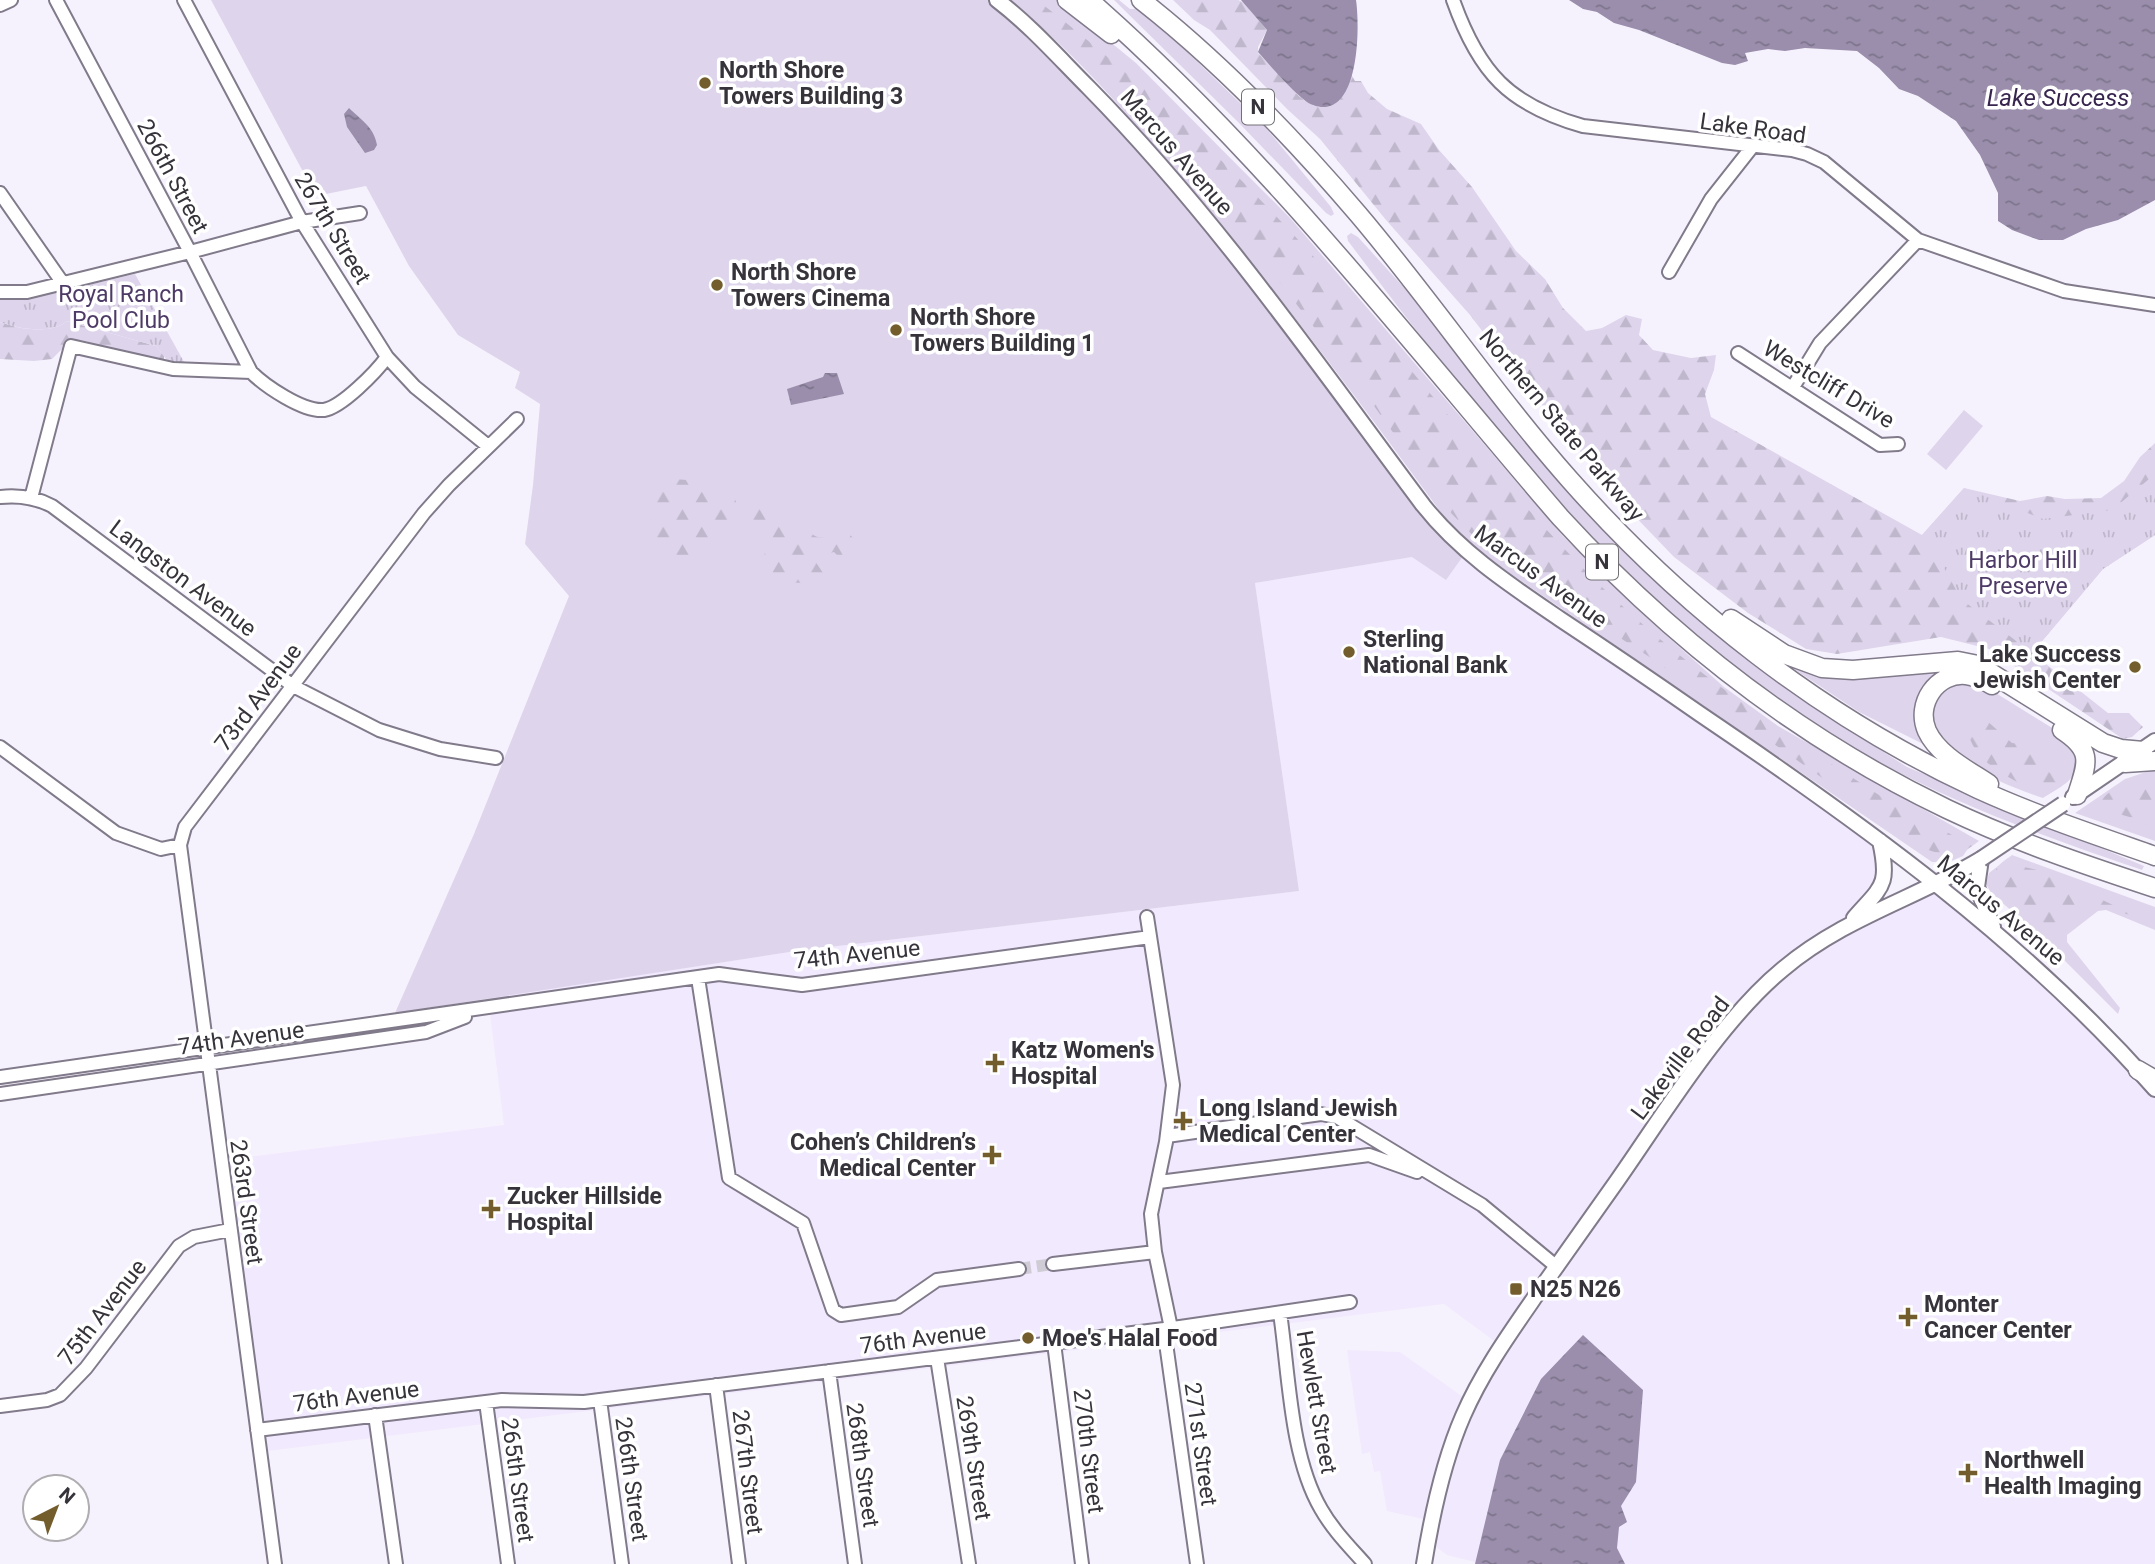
<svg xmlns="http://www.w3.org/2000/svg" width="2155" height="1564" viewBox="0 0 2155 1564" font-family="Roboto,sans-serif">
	<style>
		.built { fill: #f1e9fd }
		.green { fill: #ded5ec }
		.forest { fill: url(#forest-firs) }
		.park { fill: url(#park-tufts) }
		.water { fill: url(#water-ripples) }
		.lines { fill: none; stroke-linecap: round; stroke-linejoin: round }
		.minor-tunnel { stroke: #d0ccd6; stroke-width: 12; stroke-dasharray: 12 6; stroke-linecap: butt }
		.minor-casing { stroke: #807a8a; stroke-width: 16 }
		.major-casing { stroke: #807a8a; stroke-width: 18 }
		.highway-casing { stroke: #807a8a; stroke-width: 21 }
		.minor { stroke: #fff; stroke-width: 12 }
		.major { stroke: #fff; stroke-width: 14 }
		.highway { stroke: #fff; stroke-width: 18 }
		.major-bridge-casing { stroke: #807a8a; stroke-width: 18; stroke-linecap: butt }
		.major-bridge { stroke: #fff; stroke-width: 14 }
		.poi-dot { fill: #735d2d; stroke: #fff; stroke-width: 2.5 }
		.labels { text-anchor: middle; stroke-width: 7; stroke-linejoin: round; paint-order: stroke }
		.shield { fill: #fff; stroke: #727075; stroke-width: 2 }
		.shield-label { font-size: 21px; font-weight: bold; fill: #36333a }
		.poi-label { font-size: 23px; font-weight: bold; fill: #36333a; stroke: #fff; text-anchor: start }
		.street-label { font-size: 23px; fill: #36333a; stroke: #fff }
		.park-label { font-size: 23px; fill: #4e3a66; stroke: #fff }
		.water-label { font-size: 24px; font-style: italic; fill: #38254f; stroke: #fff }
	</style>
	<defs>
		<pattern id="forest-firs" width="22" height="20" patternUnits="userSpaceOnUse" patternTransform="scale(1.75)"><rect width="22" height="20" fill="#ded5ec"/><path d="M5 1l3.5 6h-7zM16 11l3.5 6h-7z" fill="#bfb7cb"/></pattern>
		<pattern id="park-tufts" width="24" height="20" patternUnits="userSpaceOnUse" patternTransform="scale(1.75)"><rect width="24" height="20" fill="#ded5ec"/><path d="M3 7l-1-3M5 7V3M7 7l1-3M15 17l-1-3M17 17v-4M19 17l1-3" fill="none" stroke="#bfb7cb"/></pattern>
		<pattern id="water-ripples" width="26" height="14" patternUnits="userSpaceOnUse" patternTransform="scale(1.75)"><rect width="26" height="14" fill="#9a8eac"/><path d="M2 4q2-2 4 0t4 0M15 11q2-2 4 0t4 0" fill="none" stroke="#7e758d"/></pattern>
	</defs>
	<rect width="100%" height="100%" fill="#f6f2fd"/>
	<path class="built" d="M 1466,552 L 1880,841 L 1886,866 L 1850,922 L 1935,883 L 2155,1089 L 2155,1564 L 1476,1564 L 1475,1562 L 1447,1555 L 1428,1541 L 1432,1521 L 1387,1511 L 1380,1471 L 1374,1472 L 1370,1452 L 1362,1454 L 1347,1350 L 1400,1352 L 1470,1402 L 1501,1346 L 1444,1304 L 260,1452 L 223,1160 L 504,1125 L 488,998 L 796,951 L 1299,891 L 1255,583 L 1412,557 Z"/>
	<path class="green" d="M 211,0 L 997,0 L 1120,120 L 1466,552 L 1446,580 L 1412,557 L 1255,583 L 1299,891 L 796,951 L 395,1013 L 474,834 L 569,596 L 525,544 L 533,485 L 540,404 L 515,388 L 520,372 L 458,335 L 409,266 L 366,186 L 316,196 Z
		M 1009,0 L 1059,0 L 1136,63 L 1291,219 L 1563,536 L 1639,611 L 1724,687 L 1778,726 L 1979,841 L 1967,850 L 1963,856 L 1949,862 L 1932,862 L 1486,557 L 1448,522 C 1362,405 1276,289 1182,179 C 1129,116 1074,51 1009,0 Z
		M 1114,0 L 1119,0 L 1130,9 L 1137,9 L 1183,48 L 1266,128 L 1331,207 L 1334,214 L 1331,216 L 1326,213 L 1238,122 Z
		M 1351,233 L 1358,237 L 1427,313 L 1553,473 L 1642,568 L 1705,625 L 1801,699 L 1907,767 L 2144,866 L 2142,870 C 2018,828 1892,781 1785,704 C 1610,580 1476,411 1348,241 L 1347,236 Z
		M 1964,410 L 1983,426 L 1946,470 L 1927,454 Z
		M 1955,664 L 1928,684 L 1926,739 L 1921,743 L 1859,712 L 1788,665 Z
		M 1956,681 L 1978,682 L 2070,739 L 2081,749 C 2074,783 2071,780 2043,798 C 2008,786 1968,771 1943,742 C 1937,735 1933,726 1928,718 L 1940,688 Z
		M 2155,769 L 2155,841 L 2075,813 L 2125,779 Z
		M 2012,855 L 2155,907 L 2155,930 L 2106,910 L 2098,911 L 2067,935 L 2067,942 L 2120,1008 L 2118,1014 L 2037,933 L 1991,893 L 1986,884 L 1989,873 Z"/>
	<path class="forest" d="M 1023,0 L 1037,0 C 1151,88 1251,184 1345,292 C 1432,392 1510,498 1605,590 C 1699,680 1809,750 1918,820 L 1943,830 L 1972,846 C 1955,858 1938,855 1921,847 L 1648,656 L 1490,553 L 1451,513 L 1374,406 L 1230,217 L 1117,94 Z
		M 1173,0 L 1238,0 L 1243,2 L 1267,30 L 1258,47 L 1258,53 C 1267,62 1277,70 1286,80 C 1291,85 1294,92 1300,97 C 1326,119 1343,100 1351,74 L 1355,81 L 1361,81 L 1368,93 L 1387,109 L 1421,124 L 1439,150 L 1472,187 L 1516,251 L 1545,279 L 1563,308 L 1586,331 L 1602,328 L 1626,315 L 1642,319 L 1639,335 L 1653,350 L 1691,358 L 1716,355 L 1714,370 L 1705,394 L 1711,417 L 1922,535 L 1964,488 L 2020,501 L 2047,496 L 2065,499 L 2101,498 L 2124,481 L 2140,457 L 2155,443 L 2155,535 L 2103,569 L 2032,653 L 2108,713 L 2129,713 L 2143,727 L 2132,737 L 2123,739 L 1989,649 L 1941,637 L 1837,654 L 1806,649 L 1748,613 L 1674,557 L 1624,505 L 1543,406 L 1528,391 L 1470,315 L 1386,220 L 1320,139 L 1287,109 L 1210,30 L 1194,20 Z
		M 67,321 L 156,346 L 164,356 L 164,360 L 159,361 L 140,354 L 123,355 L 86,341 L 77,340 L 61,350 L 52,359 L 34,361 L 0,359 L 0,322 C 19,329 50,335 67,321 Z
		M 660,473 L 674,479 L 687,480 L 708,491 L 721,492 L 735,499 C 745,524 729,523 722,543 L 708,551 L 703,557 L 685,560 L 676,556 L 651,534 L 648,528 L 652,513 L 649,498 L 651,480 Z
		M 764,506 L 775,515 L 780,528 L 788,530 L 800,525 C 819,539 819,543 841,528 L 844,528 L 862,548 C 860,558 856,561 846,564 L 834,552 L 813,558 L 823,573 C 818,586 813,585 801,583 C 794,582 785,584 778,585 L 770,577 L 772,570 L 765,564 C 763,557 766,552 765,545 C 763,537 749,536 743,526 C 746,515 752,507 764,506 Z
		M 1986,720 L 2012,743 L 2023,744 L 2032,751 L 2035,762 L 2055,776 L 2062,786 L 2044,797 C 2015,778 1975,768 1967,729 L 1975,721 Z
		M 2155,780 L 2155,829 L 2133,818 L 2105,810 L 2100,804 C 2111,781 2135,788 2155,780 Z
		M 2008,858 L 2020,866 L 2042,871 L 2115,906 L 2155,918 L 2155,922 L 2094,905 L 2076,913 L 2059,932 L 2064,950 L 2060,951 C 2047,938 1996,895 1994,879 C 1993,869 2001,863 2008,858 Z"/>
	<path class="park" d="M 135,274 L 188,369 L 173,368 L 156,346 L 67,321 C 50,335 20,329 0,322 L 0,297 C 45,298 91,284 135,274 Z
		M 2155,474 L 2155,535 L 2103,569 L 2032,653 L 1961,599 L 1930,542 L 1922,535 L 1964,488 L 2043,519 L 2112,510 Z"/>
	<path class="water" d="M 1241,0 L 1356,0 C 1360,26 1360,122 1313,105 C 1300,101 1269,64 1258,52 L 1267,30 Z
		M 1569,0 L 2155,0 L 2155,200 L 2118,220 L 2086,229 L 2063,240 L 2039,240 L 2012,230 L 1998,221 L 1998,193 L 1980,155 L 1956,121 L 1918,96 L 1899,89 L 1879,68 L 1857,51 L 1805,48 L 1785,51 L 1768,49 L 1745,53 L 1748,61 L 1735,65 L 1722,63 L 1639,30 L 1614,23 L 1597,12 L 1583,9 Z
		M 349,108 C 361,120 374,127 377,145 L 374,150 L 365,153 L 347,127 L 344,114 Z
		M 825,373 L 837,373 L 844,394 L 791,405 L 787,389 L 823,377 Z
		M 1583,1335 L 1643,1390 L 1636,1482 L 1621,1506 L 1627,1522 L 1619,1527 L 1617,1548 L 1625,1564 L 1475,1564 L 1500,1460 L 1541,1379 Z"/>
	<g class="lines">
		<path class="minor-tunnel" d="M 1019,1269 L 1053,1264"/>
		<defs>
			<path id="minor" d="M 56,0 L 190,252 L 251,372 C 265,386 303,412 324,410 C 342,407 376,372 387,357
				M 184,0 L 302,222 L 387,357 L 415,387 L 488,446
				M 1453,0 C 1479,73 1509,105 1583,126 L 1792,150 L 1807,154 L 1824,162 L 1918,240 L 2064,291 L 2155,305
				M 0,5 L 11,0
				M 0,193 L 62,282
				M 1669,272 L 1711,199 L 1752,147
				M 0,292 L 27,292 L 190,252 L 302,222 L 360,213
				M 1738,353 L 1880,445 L 1898,444
				M 1793,387 L 1820,343 L 1918,240
				M 0,497 C 19,495 35,497 52,506 L 293,686 L 379,730 L 440,749 L 496,758
				M 31,498 L 71,346 L 173,369 L 251,372
				M 0,747 L 116,833 L 161,849 L 180,845
				M 1147,917 L 1173,1085 L 1166,1142 L 1151,1214 L 1155,1252 L 1171,1328
				M 698,978 L 729,1178 L 803,1223 L 833,1310 L 841,1315 L 898,1307 L 937,1280 L 1019,1269
				M 0,1077 L 719,974 L 802,985 L 1150,937
				M 0,1094 L 426,1032 L 465,1017
				M 1167,1136 L 1321,1114 L 1337,1117 L 1482,1205 L 1557,1267
				M 1159,1182 L 1369,1155 L 1417,1172
				M 1053,1264 L 1155,1252
				M 1280,1313 C 1289,1374 1290,1456 1321,1509 C 1333,1530 1349,1546 1365,1564
				M 1164,1329 L 1197,1564
				M 1054,1343 L 1082,1564
				M 937,1358 L 969,1564
				M 829,1371 L 855,1564
				M 716,1385 L 739,1564
				M 600,1400 L 622,1564
				M 486,1402 L 508,1564
				M 0,1406 L 47,1400 L 60,1395 L 86,1368 L 179,1246 L 194,1237 L 230,1230
				M 375,1415 L 396,1564
				M 257,1430 L 502,1400 L 584,1402 L 1180,1327 L 1350,1302
				M 275,1564 L 180,845 L 185,827 L 424,513 L 449,485 L 517,419"/>
			<path id="major" d="M 997,0 C 1031,26 1059,58 1089,88 C 1214,215 1316,362 1423,505 C 1461,553 1510,585 1560,619 C 1607,650 1654,682 1700,714 C 1864,825 2024,940 2155,1089
				M 2073,797 L 2155,741
				M 1981,859 L 1977,887 L 1993,927
				M 1854,918 C 1882,886 1890,886 1880,841
				M 1424,1564 C 1432,1514 1443,1462 1463,1416 C 1482,1372 1510,1333 1537,1294 C 1564,1256 1590,1219 1617,1181 C 1664,1114 1720,1021 1783,969 C 1845,917 1915,899 1981,859"/>
			<path id="highway" d="M 1067,0 L 1111,34
				M 1089,0 C 1265,154 1408,340 1560,517 C 1671,638 1799,738 1947,809 C 2014,841 2085,865 2155,888
				M 1141,0 C 1219,61 1294,139 1358,214 C 1431,300 1495,395 1570,480 C 1683,608 1822,717 1978,789 C 2035,815 2095,835 2155,856
				M 1731,619 L 1784,654 L 1822,668 L 1853,670 L 1958,661 L 1978,665 L 2103,743 L 2121,749 L 2143,751
				M 2062,730 C 2094,751 2087,763 2077,795
				M 2125,763 L 2155,761
				M 1989,784 C 1968,770 1938,755 1927,731 C 1915,704 1937,672 1966,675 C 1976,676 1984,680 1992,685
				M 2138,1070 L 2155,1080"/>
		</defs>
		<use href="#minor" class="minor-casing"/>
		<use href="#major" class="major-casing"/>
		<use href="#highway" class="highway-casing"/>
		<use href="#minor" class="minor"/>
		<use href="#major" class="major"/>
		<use href="#highway" class="highway"/>
		<defs>
			<path id="major-bridge" d="M 1981,859 L 2063,804"/>
		</defs>
		<use href="#major-bridge" class="major-bridge-casing"/>
		<use href="#major-bridge" class="major-bridge"/>
	</g>
	<g class="poi-dot">
		<circle cx="705" cy="83" r="7"/>
		<circle cx="717" cy="285" r="7"/>
		<circle cx="896" cy="330" r="7"/>
		<circle cx="1349" cy="652" r="7"/>
		<circle cx="2135" cy="667" r="7"/>
		<path d="M991.5 1052.5h7v7h7v7h-7v7h-7v-7h-7v-7h7z"/>
		<path d="M1179.5 1110.5h7v7h7v7h-7v7h-7v-7h-7v-7h7z"/>
		<path d="M988.5 1144.5h7v7h7v7h-7v7h-7v-7h-7v-7h7z"/>
		<path d="M487.5 1198.5h7v7h7v7h-7v7h-7v-7h-7v-7h7z"/>
		<rect x="1509" y="1282" width="14" height="14" rx="3.5"/>
		<path d="M1904.5 1306.5h7v7h7v7h-7v7h-7v-7h-7v-7h7z"/>
		<circle cx="1028" cy="1338" r="7"/>
		<path d="M1964.5 1462.5h7v7h7v7h-7v7h-7v-7h-7v-7h7z"/>
	</g>
	<g class="labels">
		<g class="shield">
			<rect x="1242" y="89.5" width="32" height="35" rx="5"/>
			<rect x="1586" y="544.5" width="32" height="35" rx="5"/>
		</g>
		<g class="shield-label">
			<text x="1258" y="114">N</text>
			<text x="1602" y="569">N</text>
		</g>
		<g class="poi-label">
			<text x="719" y="78">North Shore<tspan x="719" dy="26">Towers Building 3</tspan></text>
			<text x="731" y="280">North Shore<tspan x="731" dy="26">Towers Cinema</tspan></text>
			<text x="910" y="325">North Shore<tspan x="910" dy="26">Towers Building 1</tspan></text>
			<text x="1363" y="647">Sterling<tspan x="1363" dy="26">National Bank</tspan></text>
			<text x="2121" y="662" text-anchor="end">Lake Success<tspan x="2121" dy="26">Jewish Center</tspan></text>
			<text x="1011" y="1058">Katz Women's<tspan x="1011" dy="26">Hospital</tspan></text>
			<text x="1199" y="1116">Long Island Jewish<tspan x="1199" dy="26">Medical Center</tspan></text>
			<text x="976" y="1150" text-anchor="end">Cohen’s Children’s<tspan x="976" dy="26">Medical Center</tspan></text>
			<text x="507" y="1204">Zucker Hillside<tspan x="507" dy="26">Hospital</tspan></text>
			<text x="1530" y="1297">N25 N26</text>
			<text x="1924" y="1312">Monter<tspan x="1924" dy="26">Cancer Center</tspan></text>
			<text x="1042" y="1346">Moe's Halal Food</text>
			<text x="1984" y="1468">Northwell<tspan x="1984" dy="26">Health Imaging</tspan></text>
		</g>
		<g class="street-label">
			<text transform="translate(1753 128) rotate(8)" y="8">Lake Road</text>
			<text transform="translate(1177 152) rotate(49)" y="8">Marcus Avenue</text>
			<text transform="translate(173 176) rotate(62)" y="8">266th Street</text>
			<text transform="translate(333 228) rotate(59)" y="8">267th Street</text>
			<text transform="translate(1829 384) rotate(31)" y="8">Westcliff Drive</text>
			<text transform="translate(1562 425) rotate(50)" y="8">Northern State Parkway</text>
			<text transform="translate(1541 576) rotate(36)" y="8">Marcus Avenue</text>
			<text transform="translate(183 578) rotate(37)" y="8">Langston Avenue</text>
			<text transform="translate(258 697) rotate(-53)" y="8">73rd Avenue</text>
			<text transform="translate(2001 910) rotate(40)" y="8">Marcus Avenue</text>
			<text transform="translate(857 954) rotate(-6)" y="8">74th Avenue</text>
			<text transform="translate(241 1038) rotate(-8)" y="8">74th Avenue</text>
			<text transform="translate(1680 1058) rotate(-53)" y="8">Lakeville Road</text>
			<text transform="translate(247 1202) rotate(82)" y="8">263rd Street</text>
			<text transform="translate(102 1312) rotate(-52)" y="8">75th Avenue</text>
			<text transform="translate(923 1338) rotate(-7)" y="8">76th Avenue</text>
			<text transform="translate(356 1396) rotate(-7)" y="8">76th Avenue</text>
			<text transform="translate(1317 1402) rotate(80)" y="8">Hewlett Street</text>
			<text transform="translate(1201 1444) rotate(82)" y="8">271st Street</text>
			<text transform="translate(1089 1451) rotate(83)" y="8">270th Street</text>
			<text transform="translate(974 1458) rotate(81)" y="8">269th Street</text>
			<text transform="translate(863 1465) rotate(82)" y="8">268th Street</text>
			<text transform="translate(748 1472) rotate(83)" y="8">267th Street</text>
			<text transform="translate(632 1479) rotate(82)" y="8">266th Street</text>
			<text transform="translate(518 1480) rotate(82)" y="8">265th Street</text>
		</g>
		<g class="park-label">
			<text x="121" y="302">Royal Ranch<tspan x="121" dy="26">Pool Club</tspan></text>
			<text x="2023" y="568">Harbor Hill<tspan x="2023" dy="26">Preserve</tspan></text>
		</g>
		<g class="water-label">
			<text x="2058" y="106">Lake Success</text>
		</g>
	</g>
	<g transform="translate(56 1508) rotate(42)"><circle r="33" fill="#ffffff" stroke="#afadb0" stroke-width="2"/>
	<path d="M0-5L12 26L0 18L-12 26Z" fill="#735d2d"/>
	<text y="-10" font-size="19" font-weight="bold" text-anchor="middle" fill="#36333a">N</text>
	</g>
</svg>
